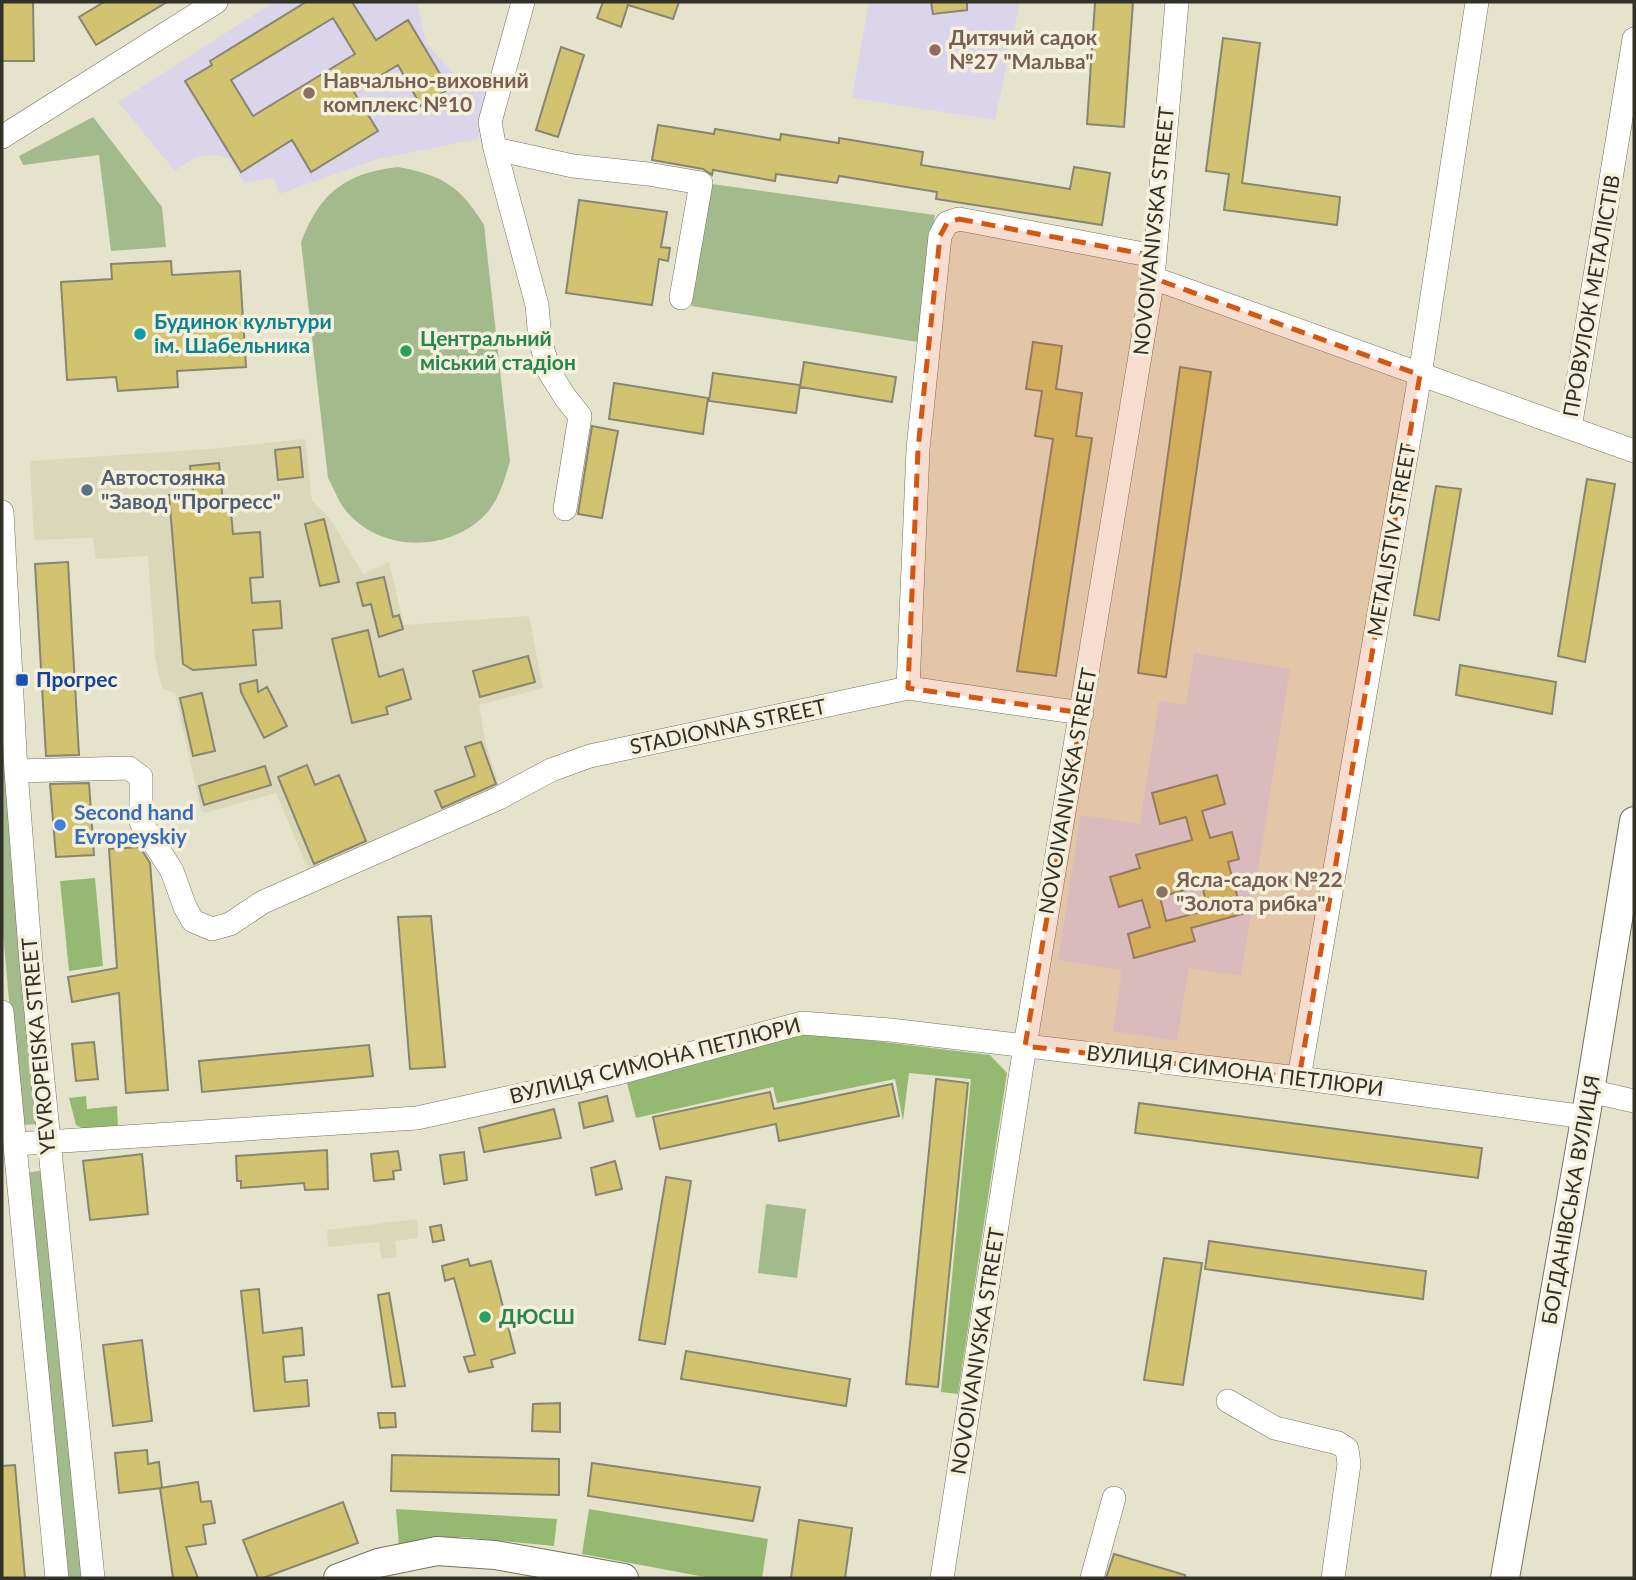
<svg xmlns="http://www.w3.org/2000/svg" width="1636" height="1580" viewBox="0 0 1636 1580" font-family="Lato,sans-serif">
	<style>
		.built { fill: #dbd7ba }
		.education { fill: #dad5ea }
		.green { fill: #a3ba8c }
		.forest { fill: #96b971 }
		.building { fill: #d1c370; stroke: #888572; stroke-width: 2; fill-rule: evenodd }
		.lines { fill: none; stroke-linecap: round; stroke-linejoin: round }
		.minor-casing { stroke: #74715e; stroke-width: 24 }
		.major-casing { stroke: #74715e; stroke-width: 30 }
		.minor { stroke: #fff; stroke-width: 23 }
		.major { stroke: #fff; stroke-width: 28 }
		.marked { fill: #d6550f; fill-opacity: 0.2; stroke: #d6550f; stroke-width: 5; stroke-dasharray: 14 9; stroke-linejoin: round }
		.education-dot { fill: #8d6e63; stroke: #f4f0db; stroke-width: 2.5 }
		.culture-dot { fill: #0f9aa8; stroke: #f4f0db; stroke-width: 2.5 }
		.leisure-dot { fill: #2e9e5b; stroke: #f4f0db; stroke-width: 2.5 }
		.service-dot { fill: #5c6f8a; stroke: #f4f0db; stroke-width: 2.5 }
		.transit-dot { fill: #1a4fb4; stroke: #f4f0db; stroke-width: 2.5 }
		.shop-dot { fill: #3f7fe0; stroke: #f4f0db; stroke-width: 2.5 }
		.labels { text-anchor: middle; stroke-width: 7; stroke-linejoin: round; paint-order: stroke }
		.education-label { font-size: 21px; font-weight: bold; fill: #785e54; stroke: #f4f0db; text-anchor: start }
		.street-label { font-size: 21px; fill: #323128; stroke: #f4f0db }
		.culture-label { font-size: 21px; font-weight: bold; fill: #0d838f; stroke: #f4f0db; text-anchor: start }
		.leisure-label { font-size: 21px; font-weight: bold; fill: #27864d; stroke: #f4f0db; text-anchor: start }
		.service-label { font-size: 21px; font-weight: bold; fill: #4e5e75; stroke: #f4f0db; text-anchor: start }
		.transit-label { font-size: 21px; font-weight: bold; fill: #164399; stroke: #f4f0db; text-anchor: start }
		.shop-label { font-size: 21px; font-weight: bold; fill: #366cbe; stroke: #f4f0db; text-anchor: start }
	</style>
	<rect width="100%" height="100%" fill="#e6e3cd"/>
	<path class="built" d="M 305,439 L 312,500 L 333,523 L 363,574 L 389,562 L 404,625 L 529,616 L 543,688 L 479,705 L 485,741 L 501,792 L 311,876 L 276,793 L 205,813 L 201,811 L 175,693 L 162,689 L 155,657 L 148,556 L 96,559 L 93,538 L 34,540 L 30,461 L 209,449 Z
		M 417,1219 L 418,1238 L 395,1241 L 397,1257 L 382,1259 L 379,1242 L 328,1247 L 327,1230 Z"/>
	<path class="education" d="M 274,2 L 417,2 L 426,43 L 457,77 L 489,85 L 478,139 L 378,159 L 279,194 L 274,178 L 244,183 L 229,158 L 216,155 L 195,157 L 175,171 L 118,102 Z
		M 869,2 L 1020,2 L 995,120 L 852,98 Z
		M 1194,653 L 1290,669 L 1241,976 L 1189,968 L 1177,1041 L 1113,1031 L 1122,970 L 1058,960 L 1081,815 L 1140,824 L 1159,701 L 1186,705 Z"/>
	<path class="green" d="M 93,117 L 162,207 L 166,247 L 111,251 L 99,155 L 23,165 L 19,156 Z
		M 398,167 C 442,175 460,186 484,225 L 510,461 C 504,482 498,503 482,518 C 443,554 375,551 343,507 C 337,498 333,487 328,478 L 301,242 C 320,193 345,173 398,167 Z
		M 712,184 L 935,215 L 918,342 L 691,306 Z
		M 2,652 L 40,1124 L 20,1125 L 2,921 Z
		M 45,1170 L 86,1578 L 65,1578 L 26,1173 Z
		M 766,1204 L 806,1209 L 797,1278 L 758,1273 Z"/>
	<path class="forest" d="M 95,878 L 103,966 L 69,971 L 60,881 Z
		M 809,1033 L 990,1055 L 1007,1073 L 958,1394 L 941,1392 L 971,1079 L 909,1073 L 903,1121 L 895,1079 L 777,1103 L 773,1087 L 636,1118 L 627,1083 Z
		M 86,1096 L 87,1109 L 117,1106 L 118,1128 L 84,1129 L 76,1125 L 69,1098 Z
		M 396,1509 L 557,1519 L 554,1546 L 463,1537 L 399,1546 Z
		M 589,1509 L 768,1539 L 762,1578 L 710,1578 L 582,1554 Z"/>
	<path class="building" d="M 2,2 L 33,2 L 34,61 L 2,61 Z
		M 104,2 L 167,2 L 96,45 L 79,17 Z
		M 306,2 L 352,2 L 376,40 L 408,20 L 449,89 L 421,106 L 398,65 L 354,92 L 378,131 L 311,172 L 292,140 L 241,172 L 185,81 L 212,65 L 210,61 ZM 333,18 L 355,54 L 253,116 L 231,80 Z
		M 603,2 L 679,2 L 673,19 L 628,5 L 621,27 L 597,18 Z
		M 931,2 L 967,2 L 967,10 L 933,14 Z
		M 1095,2 L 1133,2 L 1124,127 L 1087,124 Z
		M 1223,38 L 1260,43 L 1242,183 L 1340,197 L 1337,225 L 1224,210 L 1229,174 L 1206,171 Z
		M 561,47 L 584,55 L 558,137 L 536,130 Z
		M 658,125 L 714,134 L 715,129 L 780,140 L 781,134 L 839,143 L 839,138 L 923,152 L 921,165 L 1070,189 L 1074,167 L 1110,173 L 1102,225 L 936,199 L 937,192 L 839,176 L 837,183 L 776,174 L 775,181 L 713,170 L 712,175 L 703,169 L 652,160 Z
		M 579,200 L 667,212 L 661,247 L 670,248 L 668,261 L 659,259 L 652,305 L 566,293 Z
		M 171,261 L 172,275 L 240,271 L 246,367 L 177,371 L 178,387 L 118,391 L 116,377 L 67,380 L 61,282 L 112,279 L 111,264 Z
		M 1033,342 L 1062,346 L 1056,389 L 1082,393 L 1076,436 L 1092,438 L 1056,676 L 1017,671 L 1053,439 L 1035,436 L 1042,391 L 1026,389 Z
		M 804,362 L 896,377 L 892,402 L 800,387 Z
		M 1180,367 L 1211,372 L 1166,677 L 1138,673 Z
		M 713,373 L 800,385 L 796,413 L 709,401 Z
		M 614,383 L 708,398 L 703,434 L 609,419 Z
		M 592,426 L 618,431 L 602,518 L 578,514 Z
		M 300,447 L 303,477 L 278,480 L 275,450 Z
		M 219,463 L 223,502 L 230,501 L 233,534 L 260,532 L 263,577 L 250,578 L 252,603 L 280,601 L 282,628 L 253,630 L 256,665 L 193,670 L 183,664 L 169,495 L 193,493 L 190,466 Z
		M 1587,479 L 1615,484 L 1585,662 L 1558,656 Z
		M 1436,486 L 1461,489 L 1439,620 L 1414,615 Z
		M 324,519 L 339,582 L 320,586 L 305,524 Z
		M 68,562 L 79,755 L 46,756 L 35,564 Z
		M 384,577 L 393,617 L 399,615 L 403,629 L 379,637 L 371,604 L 363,606 L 357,583 Z
		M 368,630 L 379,677 L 403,669 L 411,699 L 386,707 L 388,714 L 352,723 L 332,639 Z
		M 528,656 L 535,682 L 480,697 L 473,671 Z
		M 1460,665 L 1556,682 L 1552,714 L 1456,695 Z
		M 257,680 L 258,692 L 267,687 L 287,726 L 264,738 L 241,692 L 240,684 Z
		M 202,693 L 215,751 L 193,756 L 180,698 Z
		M 481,742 L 496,784 L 442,808 L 435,791 L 475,776 L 465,747 Z
		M 307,765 L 315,785 L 339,775 L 366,841 L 314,864 L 278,777 Z
		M 265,766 L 271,785 L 204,805 L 199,786 Z
		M 1217,775 L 1225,804 L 1202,811 L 1210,838 L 1232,832 L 1239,859 L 1228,862 L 1242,914 L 1191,928 L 1195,941 L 1134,958 L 1128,934 L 1150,927 L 1142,900 L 1119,907 L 1110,877 L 1140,868 L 1136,855 L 1192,840 L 1186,817 L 1160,824 L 1152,793 ZM 1202,885 L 1208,910 L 1166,921 L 1160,897 Z
		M 89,783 L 94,855 L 56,857 L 50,784 Z
		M 140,847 L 150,863 L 168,1090 L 126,1093 L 119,993 L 72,1002 L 68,977 L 117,968 L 109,849 Z
		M 431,916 L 445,1067 L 410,1069 L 398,917 Z
		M 94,1042 L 98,1079 L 76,1081 L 72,1044 Z
		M 369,1045 L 373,1076 L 202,1092 L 199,1061 Z
		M 936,1079 L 968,1083 L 938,1387 L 906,1384 Z
		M 892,1084 L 899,1116 L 779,1141 L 776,1124 L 660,1149 L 653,1117 L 770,1092 L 774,1109 Z
		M 607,1096 L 613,1121 L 584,1128 L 579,1103 Z
		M 1139,1103 L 1482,1148 L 1478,1178 L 1135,1133 Z
		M 554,1109 L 561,1138 L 484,1152 L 479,1128 Z
		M 327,1150 L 328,1189 L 305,1190 L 304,1183 L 241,1188 L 241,1181 L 237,1181 L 236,1156 Z
		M 398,1151 L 401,1170 L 393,1171 L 394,1179 L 374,1181 L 371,1154 Z
		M 464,1152 L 467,1180 L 444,1184 L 440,1155 Z
		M 142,1154 L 148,1214 L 90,1220 L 83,1161 Z
		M 615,1161 L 622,1189 L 596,1195 L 591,1168 Z
		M 666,1177 L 691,1181 L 665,1344 L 639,1340 Z
		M 441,1225 L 444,1240 L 433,1242 L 430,1227 Z
		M 1209,1241 L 1426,1271 L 1423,1299 L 1205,1269 Z
		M 1164,1258 L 1202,1263 L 1183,1385 L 1144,1380 Z
		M 468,1259 L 470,1266 L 491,1261 L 515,1353 L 491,1360 L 493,1367 L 469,1372 L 464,1357 L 475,1355 L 454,1278 L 445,1281 L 442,1266 Z
		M 259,1289 L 263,1333 L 302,1328 L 304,1355 L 283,1357 L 285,1382 L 307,1380 L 309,1406 L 254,1411 L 241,1291 Z
		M 389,1293 L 405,1386 L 392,1387 L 378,1295 Z
		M 142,1340 L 152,1421 L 113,1426 L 103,1345 Z
		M 686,1351 L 850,1379 L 846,1406 L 681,1379 Z
		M 560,1403 L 560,1432 L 532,1431 L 533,1404 Z
		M 378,1413 L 395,1413 L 396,1427 L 380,1428 Z
		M 147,1450 L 148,1464 L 159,1462 L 162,1488 L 119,1493 L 115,1453 Z
		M 392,1455 L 559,1459 L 559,1495 L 391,1491 Z
		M 592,1463 L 760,1487 L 753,1521 L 588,1496 Z
		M 15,1465 L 25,1578 L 2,1578 L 2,1466 Z
		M 198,1482 L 201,1502 L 211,1501 L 215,1523 L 203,1525 L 206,1544 L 186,1547 L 198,1578 L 173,1578 L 160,1488 Z
		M 343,1502 L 358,1543 L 263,1578 L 258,1578 L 243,1540 Z
		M 799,1520 L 852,1528 L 845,1578 L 791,1578 Z
		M 1114,1554 L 1185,1575 L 1185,1578 L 1106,1578 Z"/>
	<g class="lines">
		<defs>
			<path id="minor" d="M 523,2 L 490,122 L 495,149 L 573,166 L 648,174 L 701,183 L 681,298
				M 2,137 L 216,2
				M 495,149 L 537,305 L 540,340 L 550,373 L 565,397 L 580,416 L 565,509
				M 1153,278 L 1634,451
				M 1570,428 L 1634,39
				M 2,512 L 16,771 L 31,962 L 93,1578
				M 908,688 L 1082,713
				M 16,771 L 129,768 L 141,777 L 141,822 L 172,871 L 185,907 L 193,921 L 212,929 L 230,924 L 263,902 L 499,798 L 551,770 L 590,756 L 908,688 L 918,449 L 940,236 L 947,223 L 959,219 L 1154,256
				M 2,1012 L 57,1578
				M 1299,1078 L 1420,375 L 1477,2
				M 1590,1091 L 1634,1101
				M 15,1144 L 417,1118 L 619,1073 L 802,1023 L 890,1030 L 1299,1078 L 1586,1117
				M 1228,1401 L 1275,1428 L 1338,1443 L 1347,1449 L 1349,1464 L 1333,1578
				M 942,1578 L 1025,1046 L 1153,278 L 1177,2
				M 1092,1578 L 1114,1498"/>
			<path id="major" d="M 338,1578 L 378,1563 L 437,1551 L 495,1555 L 624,1578
				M 1505,1578 L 1590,1091 L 1634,821"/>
		</defs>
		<use href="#minor" class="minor-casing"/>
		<use href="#major" class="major-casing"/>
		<use href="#minor" class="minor"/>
		<use href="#major" class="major"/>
	</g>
	<path class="marked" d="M 959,219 L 1154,256 L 1153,278 L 1420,375 L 1299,1078 L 1025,1046 L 1082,713 L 908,688 L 918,449 L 940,236 L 947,223 Z"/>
	<g class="education-dot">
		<circle cx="935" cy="50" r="7"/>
		<circle cx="309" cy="93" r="7"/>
		<circle cx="1162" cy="892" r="7"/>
	</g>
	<circle class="culture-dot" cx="140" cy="334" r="7"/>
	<g class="leisure-dot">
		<circle cx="406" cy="351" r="7"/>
		<circle cx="485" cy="1317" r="7"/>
	</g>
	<circle class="service-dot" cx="87" cy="490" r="7"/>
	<rect class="transit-dot" x="15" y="673" width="14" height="14" rx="3.5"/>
	<circle class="shop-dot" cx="60" cy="825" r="7"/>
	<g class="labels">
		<g class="education-label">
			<text x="949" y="45">Дитячий садок<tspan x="949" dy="24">№27 "Мальва"</tspan></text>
			<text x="323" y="88">Навчально-виховний<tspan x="323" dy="24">комплекс №10</tspan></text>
			<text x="1176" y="887">Ясла-садок №22<tspan x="1176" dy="24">"Золота рибка"</tspan></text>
		</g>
		<g class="street-label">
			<text transform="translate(1154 231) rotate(-84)" y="7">NOVOIVANIVSKA STREET</text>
			<text transform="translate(1592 296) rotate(-80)" y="7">ПРОВУЛОК МЕТАЛІСТІВ</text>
			<text transform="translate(1392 540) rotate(-80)" y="7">METALISTIV STREET</text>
			<text transform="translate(728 727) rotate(-12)" y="7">STADIONNA STREET</text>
			<text transform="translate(1068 791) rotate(-80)" y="7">NOVOIVANIVSKA STREET</text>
			<text transform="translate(39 1046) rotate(-95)" y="7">YEVROPEISKA STREET</text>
			<text transform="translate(655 1061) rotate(-14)" y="7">ВУЛИЦЯ СИМОНА ПЕТЛЮРИ</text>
			<text transform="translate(1235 1071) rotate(7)" y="7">ВУЛИЦЯ СИМОНА ПЕТЛЮРИ</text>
			<text transform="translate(1571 1200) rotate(-80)" y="7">БОГДАНІВСЬКА ВУЛИЦЯ</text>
			<text transform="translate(978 1351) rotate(-81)" y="7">NOVOIVANIVSKA STREET</text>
		</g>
		<g class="culture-label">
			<text x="154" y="329">Будинок культури<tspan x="154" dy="24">ім. Шабельника</tspan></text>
		</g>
		<g class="leisure-label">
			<text x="420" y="346">Центральний<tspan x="420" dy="24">міський стадіон</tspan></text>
			<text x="499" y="1324">ДЮСШ</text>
		</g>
		<g class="service-label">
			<text x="101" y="485">Автостоянка<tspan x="101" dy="24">"Завод "Прогресс"</tspan></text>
		</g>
		<g class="transit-label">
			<text x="36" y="687">Прогрес</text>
		</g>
		<g class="shop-label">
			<text x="74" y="820">Second hand<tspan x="74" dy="24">Evropeyskiy</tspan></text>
		</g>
	</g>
	<rect width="1636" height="1580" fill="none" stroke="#323128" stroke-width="7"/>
</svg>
